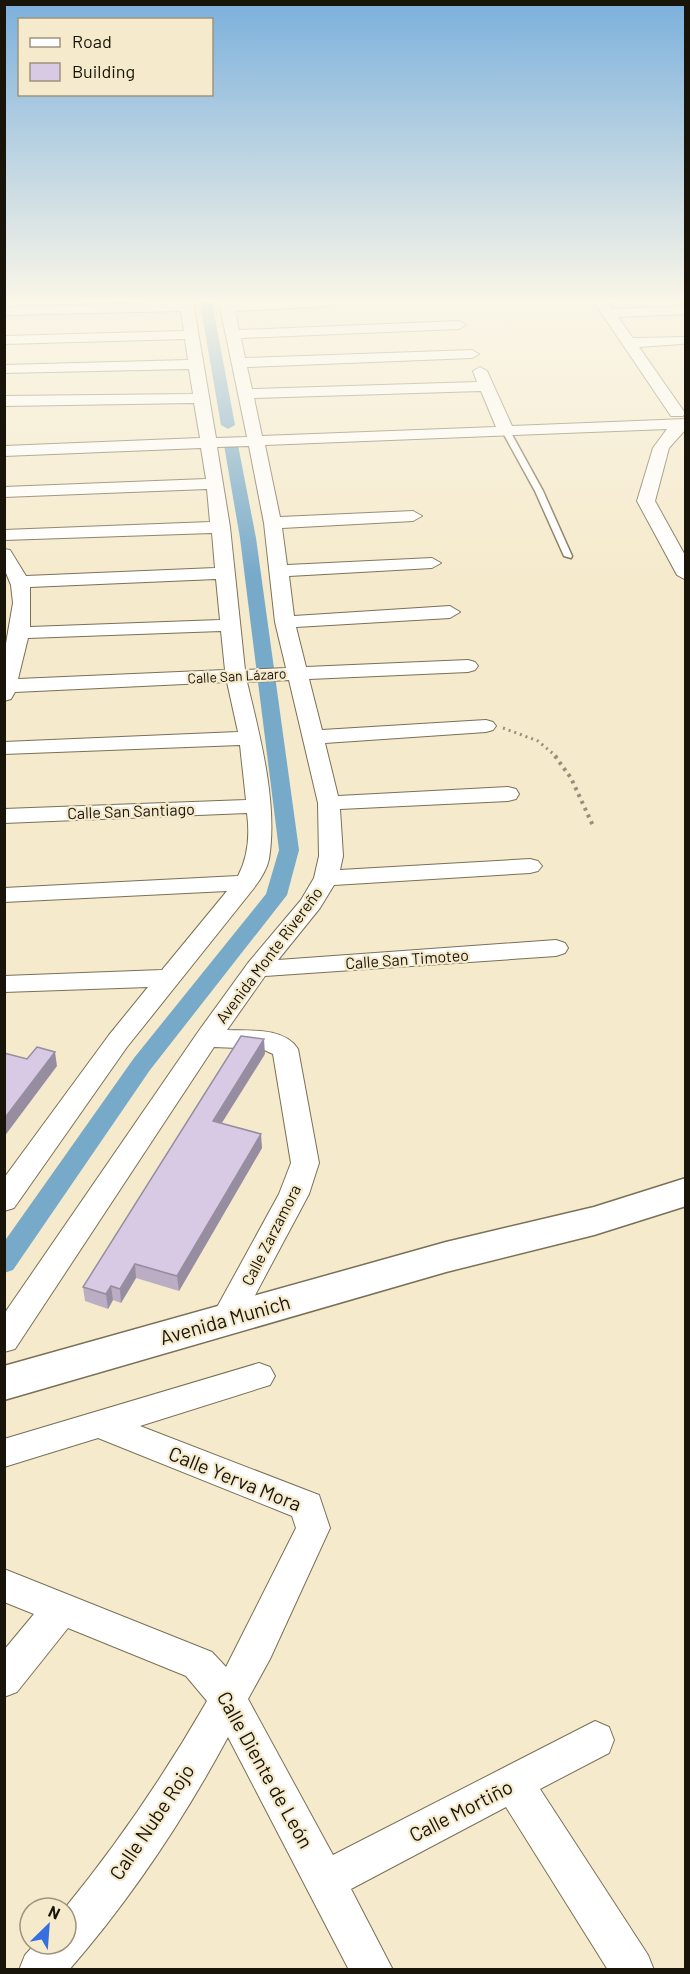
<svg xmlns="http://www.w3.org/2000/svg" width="690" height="1974" viewBox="0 0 690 1974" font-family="Barlow,sans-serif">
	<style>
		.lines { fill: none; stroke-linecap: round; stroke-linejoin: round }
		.canal { fill: #77a9c9; fill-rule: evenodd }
		.service-casing { stroke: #7a7056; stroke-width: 3 }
		.minor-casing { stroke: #7a7056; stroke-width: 2 }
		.secondary-casing { stroke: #7a7056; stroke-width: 3 }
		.path-far1 { stroke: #978f79; stroke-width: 3; stroke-dasharray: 2 4; stroke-linecap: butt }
		.path { stroke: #978f79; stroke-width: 4; stroke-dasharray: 3 4.5; stroke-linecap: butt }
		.service { fill: #fff; fill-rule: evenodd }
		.minor { fill: #fff; fill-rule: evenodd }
		.secondary { fill: #fff; fill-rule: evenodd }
		.wall { fill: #baadc4 }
		.shaded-wall { fill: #978da0 }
		.building { fill: #d8c9e4; stroke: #978da0; stroke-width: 1.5 }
		.labels { text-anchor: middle; stroke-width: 4.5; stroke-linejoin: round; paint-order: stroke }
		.far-street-label { font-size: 14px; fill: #181409; stroke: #f5eacc }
		.street-label { font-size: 16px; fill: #181409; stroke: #f5eacc }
		.near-street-label { font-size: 20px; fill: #181409; stroke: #f5eacc }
	</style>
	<rect width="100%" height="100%" fill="#f5eacc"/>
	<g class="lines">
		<path class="canal" d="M 200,302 L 212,302 L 235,425 L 228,429 L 221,425 Z
			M 231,441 L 238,445 L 256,538 L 299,850 L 287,895 L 150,1070 L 13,1270 L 4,1273 L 4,1242 L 134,1058 L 266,894 L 279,850 L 240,538 L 224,445 Z"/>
		<defs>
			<path id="service" d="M 503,429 L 510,431 L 543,491 L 572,556 L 571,558 L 564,556 L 535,491 L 502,431 Z"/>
			<path id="minor" d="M 193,302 L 216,438 L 247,437 L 219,302 L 338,302 L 331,306 L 235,311 L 239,330 L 459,321 L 466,325 L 459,329 L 241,338 L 245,358 L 472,350 L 479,354 L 472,358 L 247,367 L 252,389 L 477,382 L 473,371 L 480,367 L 487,371 L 512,426 L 686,419 L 686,429 L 669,448 L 655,501 L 686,557 L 686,580 L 677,575 L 637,501 L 653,448 L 667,429 L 265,445 L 280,517 L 413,511 L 422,516 L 413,521 L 282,528 L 287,565 L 432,558 L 441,563 L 432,568 L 289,576 L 294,616 L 450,606 L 460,612 L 450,618 L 296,627 L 306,667 L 468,660 L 475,662 L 478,666 L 475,670 L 468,672 L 309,679 L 322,730 L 486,720 L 493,722 L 496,726 L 493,730 L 486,732 L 325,743 L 338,796 L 508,787 L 516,789 L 519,794 L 516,799 L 508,801 L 340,809 L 343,856 L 340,870 L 530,859 L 538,861 L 542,866 L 538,871 L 530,873 L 334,885 L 320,908 L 278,960 L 556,940 L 565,943 L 568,948 L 565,953 L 556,956 L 265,976 L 227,1030 C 249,1031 284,1027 298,1049 L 319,1163 L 309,1194 L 237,1329 L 226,1332 L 215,1329 L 210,1320 L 279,1194 L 291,1163 L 273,1054 L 262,1049 L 214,1047 L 15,1349 L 4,1352 L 4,1314 L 198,1032 L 248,963 L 301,900 L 314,878 L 319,856 L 318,803 L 289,680 L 247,682 C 260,736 278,804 269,859 C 267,869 260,880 254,888 L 127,1047 L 14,1208 L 4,1211 L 4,1178 L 109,1035 L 148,987 L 4,992 L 4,976 L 162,970 L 227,891 L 4,902 L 4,888 L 238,876 C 248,857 250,835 247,813 L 4,823 L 4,809 L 246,800 L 240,745 L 4,754 L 4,742 L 238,732 L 227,682 L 15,692 L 11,699 L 4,701 L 4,655 L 13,603 L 11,585 L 4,568 L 4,549 L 10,550 L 26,576 L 215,568 L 212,533 L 4,540 L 4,530 L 210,522 L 207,489 L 4,497 L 4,487 L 206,479 L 201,448 L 4,456 L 4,446 L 200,438 L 194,403 L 4,406 L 4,396 L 193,394 L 189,369 L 4,373 L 4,365 L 188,360 L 185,339 L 4,344 L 4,336 L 184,331 L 181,311 L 4,315 L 4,307 ZM 481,391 L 496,427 L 262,436 L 254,398 ZM 249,446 L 264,523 L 275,622 L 286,668 L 245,670 L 230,527 L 217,447 ZM 216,579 L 220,620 L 30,627 L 30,587 ZM 221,631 L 225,670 L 18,679 L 28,638 Z
				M 594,302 L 608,302 L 612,309 L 686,306 L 686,314 L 618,317 L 633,338 L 686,337 L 686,343 L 682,344 L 639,347 L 685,413 L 683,416 L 671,416 Z
				M 259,1363 L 270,1367 L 275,1376 L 270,1385 L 140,1426 L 319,1495 L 330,1528 L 270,1659 L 248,1699 L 333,1855 L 595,1721 L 609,1727 L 614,1740 L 609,1753 L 540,1789 L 648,1955 L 654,1970 L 608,1970 L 506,1807 L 351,1889 L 393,1970 L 349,1970 L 228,1737 C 184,1819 130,1900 69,1970 L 19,1970 L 25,1955 L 35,1944 L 66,1944 L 65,1908 C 118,1843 165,1774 207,1701 L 186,1676 L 68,1628 L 17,1692 L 4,1697 L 4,1650 L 34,1614 L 4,1602 L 4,1569 L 212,1652 L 226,1667 L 296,1528 L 292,1516 L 98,1438 L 4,1467 L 4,1439 Z"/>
			<path id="secondary" d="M 686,1178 L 686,1206 L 594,1235 L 446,1272 L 4,1400 L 4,1366 L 446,1242 L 594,1207 Z"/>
		</defs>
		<use href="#service" class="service-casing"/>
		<use href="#minor" class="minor-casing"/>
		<use href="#secondary" class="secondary-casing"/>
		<path class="path-far1" d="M 503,728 L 538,741 L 557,757"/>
		<path class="path" d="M 555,756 L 571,778 L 594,828"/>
		<use href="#service" class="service"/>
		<use href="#minor" class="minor"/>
		<use href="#secondary" class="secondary"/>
	</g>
	<path class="wall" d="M 265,1054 L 222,1123 L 262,1148 L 179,1291 L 136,1278 L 121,1303 L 113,1300 L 108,1309 L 85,1301 L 83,1287 Z"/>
	<path class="shaded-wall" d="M 264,1039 L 265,1054 L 214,1135 L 213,1121 Z
		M 55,1052 L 57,1066 L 4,1137 L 4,1119 Z
		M 261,1134 L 262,1148 L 179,1291 L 177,1276 Z
		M 135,1264 L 136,1278 L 121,1303 L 120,1289 Z
		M 111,1286 L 113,1300 L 108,1309 L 106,1294 Z"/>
	<path class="building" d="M 241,1036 L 264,1039 L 213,1121 L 261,1134 L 177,1276 L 135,1264 L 120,1289 L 111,1286 L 106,1294 L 83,1287 Z
		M 37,1047 L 55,1052 L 4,1119 L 4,1053 L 27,1059 Z"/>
	<linearGradient id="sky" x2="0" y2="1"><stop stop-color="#7bb0dc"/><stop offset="0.52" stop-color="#faf6e8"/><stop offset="1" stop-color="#faf6e8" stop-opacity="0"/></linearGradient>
	<rect width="690" height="578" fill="url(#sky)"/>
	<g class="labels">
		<g class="far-street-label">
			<text transform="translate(237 676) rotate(-3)" y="5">Calle San Lázaro</text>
		</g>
		<g class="street-label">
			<text transform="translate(131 811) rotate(-2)" y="6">Calle San Santiago</text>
			<text transform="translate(269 955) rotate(-53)" y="6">Avenida Monte Rivereño</text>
			<text transform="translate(407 959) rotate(-4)" y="6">Calle San Timoteo</text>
			<text transform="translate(271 1235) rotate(-63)" y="6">Calle Zarzamora</text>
		</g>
		<g class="near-street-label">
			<text transform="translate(225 1320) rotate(-16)" y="7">Avenida Munich</text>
			<text transform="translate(235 1479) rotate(22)" y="7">Calle Yerva Mora</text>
			<text transform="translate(265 1770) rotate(61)" y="7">Calle Diente de León</text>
			<text transform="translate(461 1811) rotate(-27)" y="7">Calle Mortiño</text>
			<text transform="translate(152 1822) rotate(-56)" y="7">Calle Nube Rojo</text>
		</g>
	</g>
	<rect width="690" height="1974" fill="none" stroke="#181409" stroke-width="12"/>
	<rect x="18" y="18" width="195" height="78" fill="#f5eacc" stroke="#9d947e" stroke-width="1.5"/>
	<rect x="30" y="38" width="30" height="9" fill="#ffffff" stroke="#9d947e" stroke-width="1.5"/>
	<text x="72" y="48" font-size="18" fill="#181409">Road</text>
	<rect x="30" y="63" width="30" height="18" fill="#d8c9e4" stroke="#9d947e" stroke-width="1.5"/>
	<text x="72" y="78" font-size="18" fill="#181409">Building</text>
	<g transform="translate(48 1926) rotate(25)"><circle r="28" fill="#f5eacc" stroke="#9d947e" stroke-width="1.5"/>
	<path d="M0-4.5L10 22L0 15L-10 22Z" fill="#376fde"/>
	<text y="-9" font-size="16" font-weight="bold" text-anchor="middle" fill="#181409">N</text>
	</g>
</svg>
